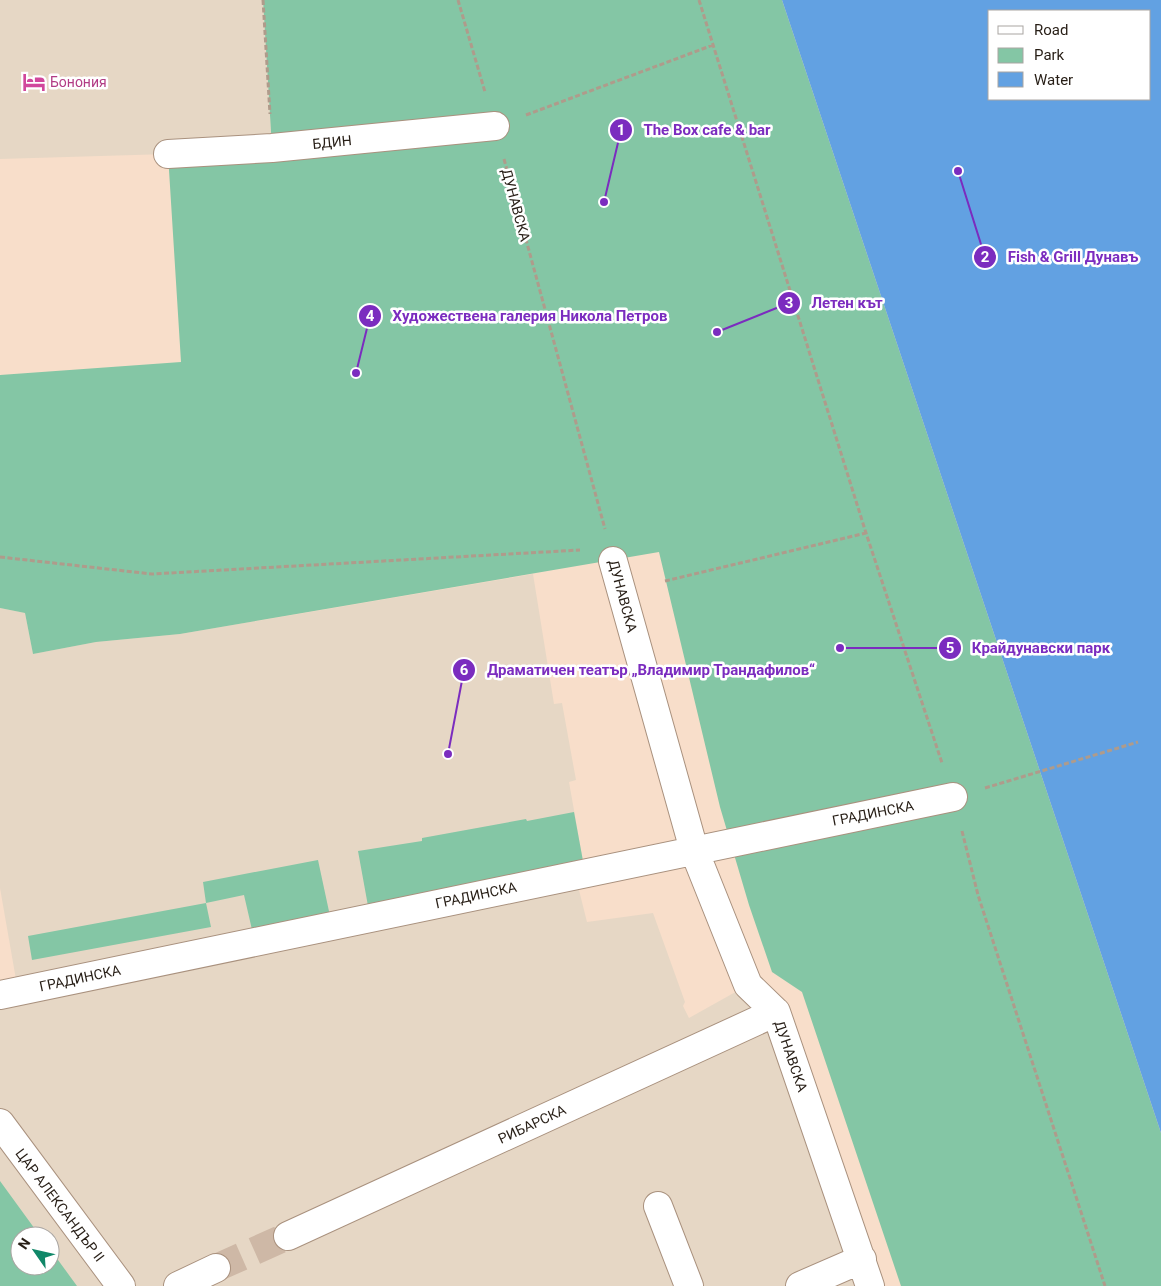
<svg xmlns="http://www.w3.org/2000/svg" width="1161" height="1286" viewBox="0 0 1161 1286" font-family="Roboto,sans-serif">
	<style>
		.commercial { fill: #e6d7c5; fill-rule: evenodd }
		.green { fill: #84c6a5 }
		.water { fill: #62a1e2; fill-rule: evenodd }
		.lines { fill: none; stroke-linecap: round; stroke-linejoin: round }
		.minor-tunnel { stroke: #ceb8a6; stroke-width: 28; stroke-dasharray: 28 14; stroke-linecap: butt }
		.minor-casing { stroke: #a9917e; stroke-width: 30 }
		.path { stroke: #af9b8b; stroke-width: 3; stroke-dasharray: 5 2.5; stroke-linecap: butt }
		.minor { stroke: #fff; stroke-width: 28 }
		.labels { text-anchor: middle; stroke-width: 5; stroke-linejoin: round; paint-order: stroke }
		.hotel-label { font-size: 14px; fill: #b23c85; stroke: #fff; text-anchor: start }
		.street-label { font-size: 14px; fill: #271e16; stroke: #fff }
		.leader { fill: none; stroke: #7b2cbf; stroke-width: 2 }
		.callout-dot { fill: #7b2cbf; stroke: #fff; stroke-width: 2 }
		.mark-label { font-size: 15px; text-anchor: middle; font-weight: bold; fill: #fff }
		.callout-label { font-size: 15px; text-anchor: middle; font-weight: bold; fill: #7b2cbf; stroke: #fff; stroke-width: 5; stroke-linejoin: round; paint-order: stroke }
	</style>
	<rect width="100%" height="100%" fill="#f8deca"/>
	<path class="commercial" d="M 0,0 L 263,0 L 272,148 L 168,154 L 0,159 Z
		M 533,574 L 554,704 L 562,703 L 576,780 L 569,782 L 583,861 L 575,874 L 587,922 L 653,913 L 685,1002 L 683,1006 L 689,1018 L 748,985 L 776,1012 L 870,1286 L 0,1286 L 0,995 L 18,991 L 0,888 L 0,608 L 25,613 L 33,654 L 96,642 L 180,634 ZM 20,1236 L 50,1236 L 50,1266 L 20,1266 Z"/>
	<path class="green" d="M 263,0 L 782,0 L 1161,1133 L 1161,1286 L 901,1286 L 802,992 L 772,972 L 749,905 L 720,807 L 659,552 L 180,634 L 96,642 L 33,654 L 25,613 L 0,608 L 0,375 L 181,362 L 168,154 L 272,148 Z
		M 574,812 L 583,861 L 368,906 L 358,851 L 422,841 L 422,838 L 526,819 L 527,821 Z
		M 318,860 L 330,916 L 253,934 L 244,895 L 206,903 L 211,927 L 32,960 L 28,936 L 206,903 L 203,882 Z
		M 0,1181 L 40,1236 L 20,1236 L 20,1266 L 50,1266 L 50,1249 L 77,1286 L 0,1286 Z"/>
	<path class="water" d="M 782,0 L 1161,0 L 1161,1133 ZM 990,11 L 1150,11 L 1150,99 L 990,99 Z"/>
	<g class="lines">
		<path class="minor-tunnel" d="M 216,1268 L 288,1236"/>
		<defs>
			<path id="minor" d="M 168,154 L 272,148 L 495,126
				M 613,561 L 694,850 L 748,985 L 776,1012 L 870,1286
				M 0,995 L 953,797
				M 0,1123 L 121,1286
				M 658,1206 L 689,1286
				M 288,1236 L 776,1012
				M 178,1286 L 216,1268
				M 800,1286 L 862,1259"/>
		</defs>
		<use href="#minor" class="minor-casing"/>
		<path class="path" d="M 263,0 L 270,114
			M 458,0 L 485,92
			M 699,0 L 866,533 L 942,763
			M 526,115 L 713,45
			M 504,159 L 605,529
			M 0,557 L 152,574 L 580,550
			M 665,581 L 866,533
			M 985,788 L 1138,742
			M 962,831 L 978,895 L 1105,1286"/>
		<use href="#minor" class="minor"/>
	</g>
	<defs>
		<symbol id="hotel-bare" viewBox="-9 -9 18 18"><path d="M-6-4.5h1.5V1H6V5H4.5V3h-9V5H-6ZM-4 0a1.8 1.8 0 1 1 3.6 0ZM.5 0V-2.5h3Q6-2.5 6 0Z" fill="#d1479c" stroke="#fff" stroke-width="2.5" paint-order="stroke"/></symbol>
	</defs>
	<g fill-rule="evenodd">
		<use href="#hotel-bare" x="18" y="66" width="32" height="32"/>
	</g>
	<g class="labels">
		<g class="hotel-label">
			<text x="50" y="87">Бонония</text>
		</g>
		<g class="street-label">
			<text transform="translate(332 142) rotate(-6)" y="5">БДИН</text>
			<text transform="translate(516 205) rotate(75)" y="5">ДУНАВСКА</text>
			<text transform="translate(623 596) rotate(75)" y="5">ДУНАВСКА</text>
			<text transform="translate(873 813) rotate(-11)" y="5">ГРАДИНСКА</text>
			<text transform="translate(476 895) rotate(-12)" y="5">ГРАДИНСКА</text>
			<text transform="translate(80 978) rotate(-12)" y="5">ГРАДИНСКА</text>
			<text transform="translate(791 1056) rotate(71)" y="5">ДУНАВСКА</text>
			<text transform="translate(532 1124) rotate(-25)" y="5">РИБАРСКА</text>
			<text transform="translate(60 1205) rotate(53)" y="5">ЦАР АЛЕКСАНДЪР II</text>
		</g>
	</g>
	<path class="leader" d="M604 202L621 130M958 171L985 257M717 332L789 303M356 373L370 316M840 648L950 648M448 754L464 670"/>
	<g class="callout-dot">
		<circle cx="604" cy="202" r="5"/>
		<circle cx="958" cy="171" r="5"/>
		<circle cx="717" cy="332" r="5"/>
		<circle cx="356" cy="373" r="5"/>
		<circle cx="840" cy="648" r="5"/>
		<circle cx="448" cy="754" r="5"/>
		<circle cx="621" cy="130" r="12"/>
		<circle cx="985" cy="257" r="12"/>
		<circle cx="789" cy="303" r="12"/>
		<circle cx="370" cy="316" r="12"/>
		<circle cx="950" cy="648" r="12"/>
		<circle cx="464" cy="670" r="12"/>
	</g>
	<g class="mark-label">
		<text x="621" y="135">1</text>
		<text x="985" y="262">2</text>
		<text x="789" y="308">3</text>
		<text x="370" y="321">4</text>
		<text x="950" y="653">5</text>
		<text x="464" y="675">6</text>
	</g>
	<g class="callout-label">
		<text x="707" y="135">The Box cafe &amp; bar</text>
		<text x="1073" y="262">Fish &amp; Grill Дунавъ</text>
		<text x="847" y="308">Летен кът</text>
		<text x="530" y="321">Художествена галерия Никола Петров</text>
		<text x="1041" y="653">Крайдунавски парк</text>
		<text x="651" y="675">Драматичен театър „Владимир Трандафилов“</text>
	</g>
	<rect x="988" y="10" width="162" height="90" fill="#ffffff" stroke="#a9a5a2"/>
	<rect x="998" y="26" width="25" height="8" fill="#ffffff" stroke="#a9a5a2"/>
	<text x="1034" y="35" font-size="15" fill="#271e16">Road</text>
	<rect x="998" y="48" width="25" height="15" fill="#84c6a5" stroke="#a9a5a2"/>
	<text x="1034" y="60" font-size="15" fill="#271e16">Park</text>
	<rect x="998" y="72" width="25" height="15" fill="#62a1e2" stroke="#a9a5a2"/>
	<text x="1034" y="85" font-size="15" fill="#271e16">Water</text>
	<g transform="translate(35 1251) rotate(304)"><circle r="24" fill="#ffffff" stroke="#a9a5a2"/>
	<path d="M0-4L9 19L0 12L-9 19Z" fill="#108768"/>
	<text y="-8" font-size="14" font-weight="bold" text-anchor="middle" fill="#271e16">N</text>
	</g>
</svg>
